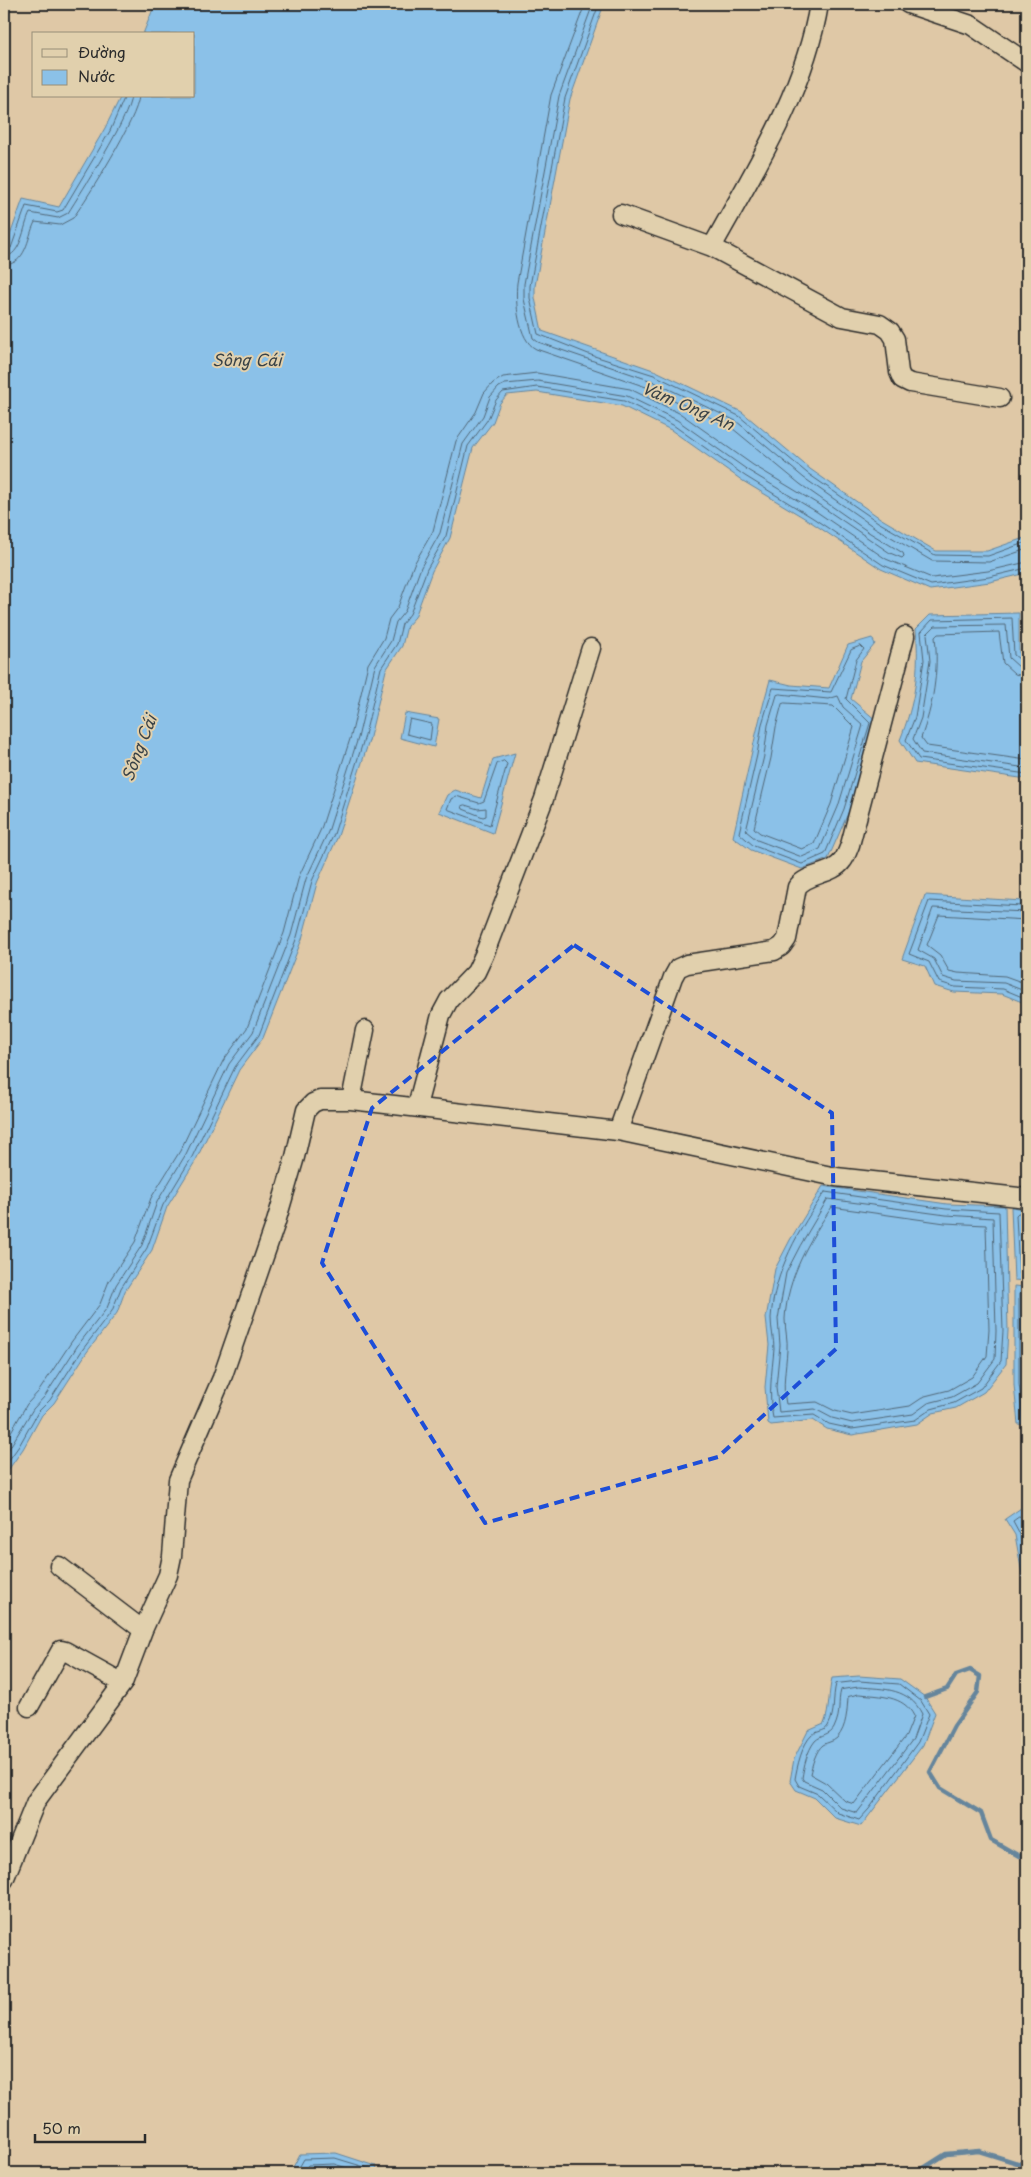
<svg xmlns="http://www.w3.org/2000/svg" width="1031" height="2177" viewBox="0 0 1031 2177" font-family="'Playpen Sans',sans-serif">
	<style>
		.water { fill: #8bc1e8; stroke: #65859c }
		.lines { fill: none; stroke-linecap: round; stroke-linejoin: round }
		.shore { stroke: #516777; stroke-width: 1 }
		.stream { stroke: #65859c; stroke-width: 4.5 }
		.street-casing { stroke: #2b2b2b; stroke-width: 21 }
		.street { stroke: #e1d0ad; stroke-width: 18 }
		.marked { fill: none; stroke: #1d4ed8; stroke-width: 4; stroke-dasharray: 10 6; stroke-linejoin: round }
		.labels { text-anchor: middle; stroke-width: 4; stroke-linejoin: round; paint-order: stroke }
		.water-label { font-size: 16px; font-style: italic; fill: #394247; stroke: #e1d0ad }
	</style>
	<rect width="100%" height="100%" fill="#dfc8a6"/>
	<filter id="ink" filterUnits="userSpaceOnUse"><feTurbulence type="fractalNoise" baseFrequency=".02" numOctaves="2"/><feDisplacementMap in="SourceGraphic" scale="10" xChannelSelector="R" yChannelSelector="G"/><feConvolveMatrix kernelMatrix="1 2 1 2 8 2 1 2 1" color-interpolation-filters="sRGB"/></filter>
	<g filter="url(#ink)">
		<path class="water" d="M 155,4 L 604,4 L 570,99 L 535,286 L 535,298 L 542,331 L 656,371 L 742,412 L 810,469 L 880,518 L 936,551 L 987,551 L 1027,537 L 1027,573 L 990,582 L 930,590 L 881,569 L 811,522 L 743,481 L 671,430 L 622,406 L 537,392 L 507,395 L 500,403 L 493,422 L 473,448 L 450,538 L 432,571 L 415,617 L 407,626 L 402,646 L 386,670 L 369,741 L 338,836 L 317,883 L 302,939 L 263,1038 L 239,1070 L 196,1160 L 167,1207 L 152,1250 L 125,1291 L 117,1313 L 87,1352 L 54,1403 L 42,1415 L 23,1449 L 4,1476 L 4,252 L 23,199 L 59,207 L 105,128 L 121,96 L 194,96 L 194,34 L 143,34 Z
			M 1019,613 L 1019,653 L 1027,659 L 1027,779 L 915,763 L 900,740 C 915,703 920,670 916,629 L 930,615 Z
			M 872,638 L 875,644 L 861,661 L 851,699 L 876,720 L 849,811 L 828,859 L 802,869 L 751,850 L 733,837 C 745,785 755,732 770,680 L 791,685 L 829,688 L 848,645 Z
			M 405,713 L 439,719 L 434,747 L 400,738 Z
			M 515,753 L 493,833 L 439,812 L 447,795 L 455,790 L 481,798 L 493,759 Z
			M 925,895 L 1023,901 L 1027,896 L 1027,1004 L 1002,994 L 954,992 L 934,986 L 925,966 L 902,959 Z
			M 823,1186 L 947,1204 L 1005,1206 L 1008,1331 L 1006,1364 L 984,1392 L 956,1408 L 933,1413 L 917,1424 L 852,1435 L 827,1429 L 813,1420 L 771,1425 L 768,1423 L 765,1387 L 769,1345 L 766,1318 L 775,1269 L 790,1240 Z
			M 1011,1207 L 1027,1209 L 1027,1281 L 1014,1280 Z
			M 1014,1286 L 1027,1287 L 1027,1425 L 1018,1424 L 1014,1385 Z
			M 1027,1504 L 1027,1579 L 1023,1579 L 1015,1535 L 1005,1519 Z
			M 859,1676 L 900,1679 L 925,1697 L 935,1713 L 923,1745 L 861,1826 L 835,1818 L 815,1798 L 796,1790 L 790,1781 L 794,1759 L 808,1731 L 824,1724 C 830,1709 828,1694 832,1678 Z
			M 336,2153 L 376,2166 L 378,2173 L 290,2173 L 300,2154 Z"/>
		<g class="lines">
			<path class="shore" d="M 593,4 L 559,96 L 524,284 L 524,299 L 533,338 L 538,342 L 652,381 L 736,421 L 804,478 L 874,527 L 932,561 L 989,562 L 1027,549
				M 599,4 L 565,98 L 530,286 L 530,298 L 538,334 L 591,355 L 654,375 L 739,416 L 807,473 L 878,522 L 935,555 L 988,556 L 1027,542
				M 4,251 L 11,248 L 26,206 L 57,212 L 63,210 L 110,131 L 125,96
				M 4,257 C 22,256 23,226 30,213 L 58,218 L 68,213 C 81,192 130,117 131,96
				M 4,265 C 27,264 27,238 35,222 L 60,225 L 73,218 C 88,197 138,118 139,96
				M 861,646 L 864,649 L 856,660 L 846,699 L 870,723 L 844,809 L 825,854 L 802,864 L 754,846 L 739,833 L 757,755 L 762,724 L 773,688 L 831,692 L 851,650 Z
				M 1027,663 L 1023,662 L 1014,655 L 1012,618 L 932,620 L 921,632 L 924,660 L 915,717 L 906,740 L 919,759 L 1027,774
				M 1027,669 L 1019,667 L 1009,658 L 1006,625 L 935,626 L 927,634 L 930,661 L 921,718 L 913,739 L 922,753 L 1027,768
				M 1027,677 L 1015,674 L 1003,663 L 999,632 L 938,634 L 935,637 C 939,671 933,706 921,738 L 927,746 L 1027,760
				M 780,694 L 828,699 L 838,696 L 843,707 L 863,725 L 838,807 L 820,849 L 802,857 L 757,840 L 746,831 L 764,756 L 768,725 L 777,695 Z
				M 785,703 L 833,706 L 854,727 L 831,804 L 814,844 L 802,849 L 760,833 L 754,828 L 771,758 L 776,727 L 782,704 Z
				M 410,719 L 432,724 L 430,740 L 407,734 Z
				M 504,761 L 507,764 L 490,825 L 447,809 L 451,799 L 456,796 L 479,803 L 484,801 L 497,764 Z
				M 465,805 L 478,809 L 486,808 L 486,816 L 483,817 L 463,809 L 462,806 Z
				M 1027,904 L 1022,906 L 929,901 L 909,954 L 929,962 L 939,982 L 955,987 L 1003,989 L 1027,999
				M 1027,912 L 933,908 L 918,950 L 934,959 L 943,977 L 956,981 L 1004,983 L 1027,992
				M 1027,920 L 939,915 L 927,945 L 940,955 L 949,971 L 958,973 L 1005,976 L 1027,984
				M 825,1192 L 946,1209 L 999,1212 L 1003,1331 L 1001,1361 L 981,1388 L 954,1403 L 931,1409 L 915,1420 L 852,1429 L 829,1424 L 814,1415 L 773,1418 C 768,1395 772,1373 774,1349 C 774,1339 771,1329 771,1318 C 774,1272 799,1229 825,1192 Z
				M 828,1199 L 946,1215 L 993,1218 L 996,1331 L 995,1359 L 977,1383 L 952,1397 L 928,1403 L 913,1414 L 852,1423 L 832,1418 L 815,1409 L 779,1412 L 776,1387 L 780,1345 L 778,1319 L 786,1273 L 800,1246 Z
				M 832,1207 L 945,1223 L 986,1225 L 989,1330 L 987,1356 L 972,1377 L 949,1390 L 925,1396 L 910,1406 L 852,1415 L 835,1411 L 817,1402 L 786,1404 C 782,1386 786,1368 787,1350 C 788,1340 785,1330 785,1319 C 787,1278 809,1240 832,1207 Z
				M 1027,1213 L 1018,1213 L 1016,1215 L 1019,1273 L 1027,1276
				M 1027,1220 L 1023,1222 L 1025,1267 L 1027,1270
				M 1027,1292 L 1021,1292 L 1019,1294 L 1019,1384 L 1023,1418 L 1027,1420
				M 1027,1298 L 1025,1300 L 1024,1371 L 1027,1405
				M 4,1444 L 27,1404 L 39,1391 L 72,1341 L 100,1304 L 109,1281 L 135,1242 L 151,1198 L 180,1151 L 223,1061 L 247,1028 L 284,933 L 299,876 L 321,829 L 351,736 L 368,664 L 384,638 L 389,619 L 398,607 L 414,564 L 433,531 L 456,441 L 476,412 L 484,393 L 493,383 L 503,377 L 537,373 L 630,389 L 681,414 L 753,465 L 821,506 L 890,553 L 902,558 L 904,556 L 903,553 L 870,533 L 800,484 L 732,428 L 649,388 L 536,349 C 518,340 515,301 517,283 L 551,95 L 585,4
				M 4,1457 L 33,1409 L 45,1396 L 78,1345 L 107,1308 L 116,1285 L 142,1245 L 157,1202 L 186,1154 L 229,1064 L 253,1032 L 291,935 L 306,879 L 328,832 L 358,738 L 375,666 L 391,641 L 396,622 L 405,611 L 421,567 L 440,533 L 463,444 L 483,416 L 490,397 L 499,387 L 505,384 L 538,381 L 627,396 L 677,420 L 749,471 L 817,512 L 886,559 L 932,578 L 988,571 L 1027,562
				M 4,1467 L 19,1446 L 38,1412 L 50,1400 L 83,1349 L 112,1311 L 121,1288 L 147,1248 L 163,1205 L 192,1157 L 235,1067 L 259,1035 L 297,937 L 312,881 L 334,834 L 364,739 L 381,668 L 397,644 L 402,624 L 410,614 L 427,569 L 446,536 L 468,446 L 488,419 L 496,400 L 503,392 L 537,387 L 624,401 L 673,425 L 745,476 L 813,518 L 883,565 L 931,585 L 989,577 L 1027,568
				M 1027,1511 L 1013,1521 L 1020,1534 L 1027,1573
				M 859,1681 L 899,1684 L 921,1701 L 929,1714 L 918,1742 L 869,1809 L 859,1820 L 838,1813 L 818,1794 L 799,1786 L 795,1779 C 797,1767 802,1744 812,1735 C 816,1731 825,1732 828,1726 C 836,1712 832,1698 836,1684 Z
				M 859,1687 C 885,1689 909,1688 922,1714 L 913,1739 L 857,1813 L 841,1808 L 822,1789 L 804,1781 L 802,1778 C 804,1766 807,1751 815,1741 C 821,1735 830,1736 834,1728 C 842,1711 837,1704 841,1690 Z
				M 859,1694 C 878,1696 904,1695 914,1716 L 906,1736 L 854,1804 L 845,1801 L 826,1783 L 810,1774 C 812,1765 816,1750 823,1745 C 827,1742 833,1742 837,1738 C 847,1727 847,1710 848,1697 Z
				M 296,2173 L 304,2159 L 335,2158 L 371,2169 L 373,2173
				M 303,2173 L 308,2165 L 334,2164 L 363,2173"/>
			<path class="stream" d="M 925,1697 L 947,1689 L 956,1675 L 970,1670 L 980,1676 L 978,1692 L 954,1726 L 930,1772 L 940,1788 L 981,1813 L 991,1840 L 1019,1856 L 1027,1855
				M 916,2173 L 946,2154 L 979,2151 L 1027,2166"/>
			<defs>
				<path id="street" d="M 908,4 L 971,25 L 1027,63
					M 621,214 L 712,247 L 842,317 L 880,324 L 890,331 L 895,339 L 899,372 L 902,379 L 910,383 L 1000,398
					M 712,247 C 754,171 805,91 819,4
					M 351,1100 L 365,1030
					M 417,1106 L 441,1015 L 449,1000 L 476,972 L 484,955 L 544,799 L 591,648
					M 618,1131 L 673,977 L 678,968 L 687,964 L 774,951 L 782,946 L 787,939 L 797,887 C 809,872 832,876 843,860 C 846,856 848,850 850,845 L 905,636
					M 59,1566 L 143,1630
					M 29,1707 L 61,1650 L 65,1651 L 123,1683
					M 4,1880 L 36,1801 L 123,1683 L 143,1630 L 168,1575 L 172,1556 L 178,1480 L 222,1378 L 276,1222 L 295,1157 L 306,1110 L 313,1103 L 320,1100 L 351,1100 L 618,1131 L 836,1177 L 1027,1198"/>
			</defs>
			<use href="#street" class="street-casing"/>
			<use href="#street" class="street"/>
		</g>
	</g>
	<path class="marked" d="M 574,945 L 832,1113 L 836,1349 L 718,1457 L 485,1523 L 322,1263 L 372,1108 Z"/>
	<g class="labels">
		<g class="water-label">
			<text x="247" y="366">Sông Cái</text>
			<text transform="translate(688 406) rotate(23)" y="6">Vàm Ong An</text>
			<text transform="translate(139 748) rotate(-69)" y="6">Sông Cái</text>
		</g>
	</g>
	<rect width="1031" height="2177" fill="none" stroke="#e1d0ad" stroke-width="20"/>
	<rect x="10" y="10" width="1011" height="2157" fill="none" stroke="#2b2b2b" stroke-width="2" filter="url(#ink)"/>
	<rect x="32" y="32" width="162" height="65" fill="#e1d0ad" stroke="#988e79"/>
	<rect x="42" y="49" width="25" height="8" fill="#e1d0ad" stroke="#988e79"/>
	<text x="78" y="58" font-size="15" fill="#2b2b2b">Đường</text>
	<rect x="42" y="70" width="25" height="15" fill="#8bc1e8" stroke="#988e79"/>
	<text x="78" y="82" font-size="15" fill="#2b2b2b">Nước</text>
	<path d="M35 2134v8h110v-8" fill="none" stroke="#2b2b2b" stroke-width="2.5"/>
	<text x="42" y="2134" font-size="15" fill="#2b2b2b" stroke="#e1d0ad" stroke-width="4" paint-order="stroke">50 m</text>
</svg>
